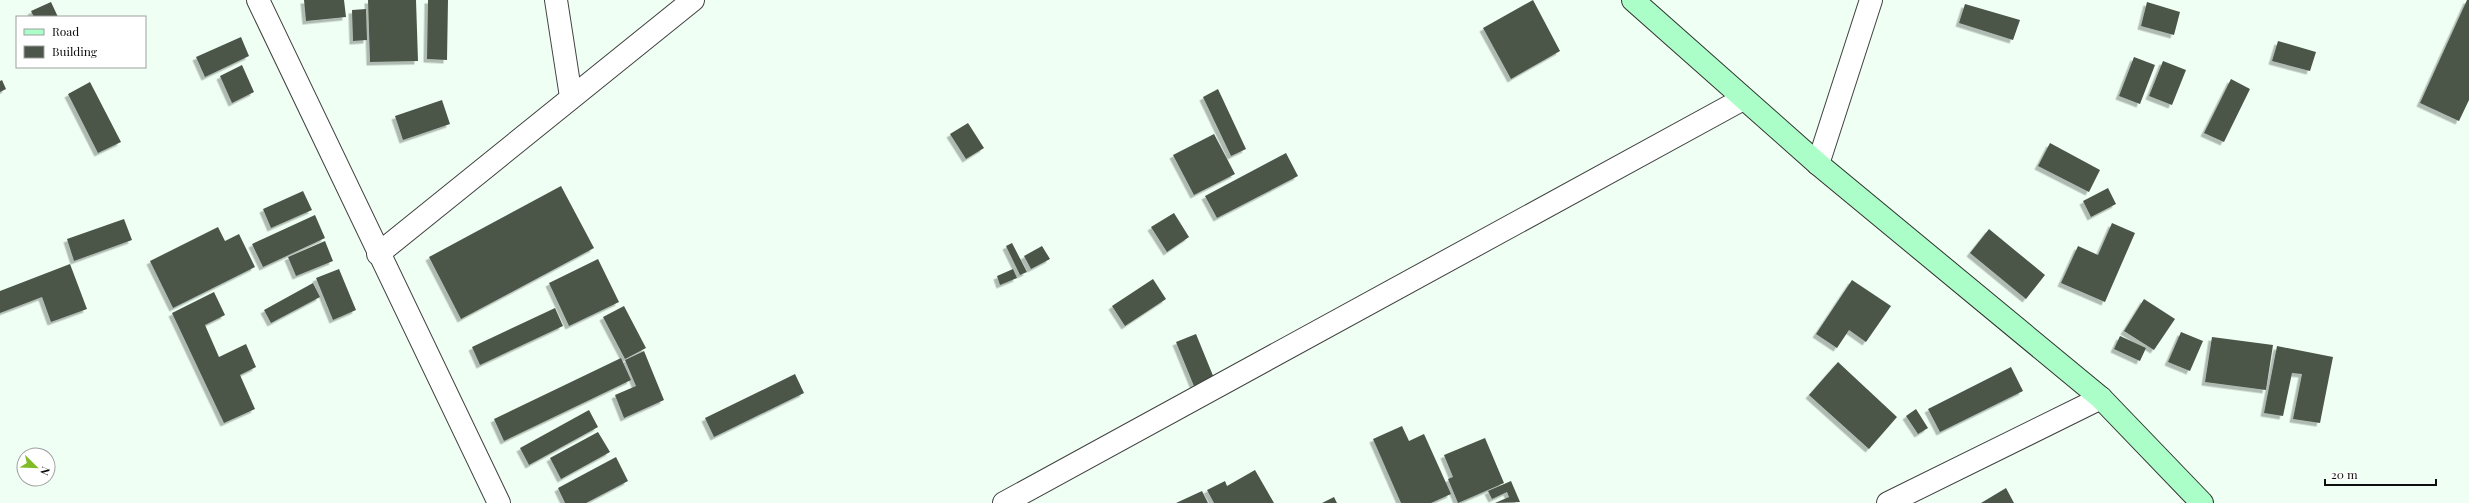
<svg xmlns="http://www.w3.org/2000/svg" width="2469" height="503" viewBox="0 0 2469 503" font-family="'Playfair Display',serif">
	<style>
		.building { fill: #4c564a; filter: url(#shadow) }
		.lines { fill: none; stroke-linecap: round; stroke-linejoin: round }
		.street-casing { stroke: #414141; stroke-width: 24 }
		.secondary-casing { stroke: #303030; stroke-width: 24 }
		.street { stroke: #fff; stroke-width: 22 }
		.secondary { stroke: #abfec7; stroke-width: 22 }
	</style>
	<defs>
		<filter id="shadow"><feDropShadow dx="-3.5" dy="3.5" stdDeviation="0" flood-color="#0004"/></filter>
	</defs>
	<rect width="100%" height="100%" fill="#effff3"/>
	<path class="building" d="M 304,0 L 344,0 L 346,17 L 306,21 Z
		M 368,0 L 416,0 L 418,61 L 370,62 Z
		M 428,0 L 448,0 L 447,60 L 427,59 Z
		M 1533,0 L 1560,51 L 1511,79 L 1483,28 Z
		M 2467,0 L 2469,0 L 2469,100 L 2459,121 L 2420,103 Z
		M 51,2 L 58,17 L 34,17 L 31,11 Z
		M 2147,2 L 2180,12 L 2174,35 L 2141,26 Z
		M 1965,4 L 2020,20 L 2013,40 L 1959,23 Z
		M 366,9 L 367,40 L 353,41 L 352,10 Z
		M 241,37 L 249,56 L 205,77 L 196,57 Z
		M 2278,41 L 2316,52 L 2310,71 L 2272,61 Z
		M 2134,57 L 2155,65 L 2140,104 L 2119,96 Z
		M 2163,61 L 2186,70 L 2172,105 L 2149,96 Z
		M 242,65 L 254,92 L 232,103 L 220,76 Z
		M 2231,79 L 2250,89 L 2224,142 L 2204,133 Z
		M 2,80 L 6,89 L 0,92 L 0,81 Z
		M 90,82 L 121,142 L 98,153 L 68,94 Z
		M 1218,89 L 1246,149 L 1231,156 L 1203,97 Z
		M 442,100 L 450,124 L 403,140 L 395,116 Z
		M 968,123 L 984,148 L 966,159 L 950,134 Z
		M 1214,134 L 1235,174 L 1194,195 L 1173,155 Z
		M 2050,143 L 2100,170 L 2089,192 L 2038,166 Z
		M 1286,153 L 1298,176 L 1217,218 L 1205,196 Z
		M 561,186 L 594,248 L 461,319 L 429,257 Z
		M 2108,188 L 2116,204 L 2091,217 L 2083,201 Z
		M 303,191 L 312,210 L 271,228 L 263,209 Z
		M 1174,213 L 1189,237 L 1167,252 L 1151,227 Z
		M 315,215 L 325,238 L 263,267 L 252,244 Z
		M 124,219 L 132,240 L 74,261 L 67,239 Z
		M 2112,223 L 2135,233 L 2105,302 L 2061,283 L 2078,246 L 2098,255 Z
		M 218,227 L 225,241 L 239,234 L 255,267 L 173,308 L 150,261 Z
		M 1989,229 L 2045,275 L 2026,299 L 1970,253 Z
		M 325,241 L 333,261 L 296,276 L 288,257 Z
		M 1012,243 L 1027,272 L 1020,275 L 1006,246 Z
		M 1042,246 L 1050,259 L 1031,269 L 1024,256 Z
		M 598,259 L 619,302 L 569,326 L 549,283 Z
		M 70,264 L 87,309 L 51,322 L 42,297 L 0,313 L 0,291 Z
		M 339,269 L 356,310 L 333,320 L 316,278 Z
		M 1013,269 L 1017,278 L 1000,285 L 997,276 Z
		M 1153,279 L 1166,299 L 1125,326 L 1112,306 Z
		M 1852,280 L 1891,306 L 1866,342 L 1849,330 L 1837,348 L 1816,334 Z
		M 313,283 L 320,297 L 271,323 L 264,310 Z
		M 214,292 L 225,315 L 205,325 L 219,357 L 246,344 L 256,367 L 240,375 L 255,409 L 224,423 L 172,313 Z
		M 2144,299 L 2175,319 L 2154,350 L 2124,331 Z
		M 624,306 L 646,348 L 625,359 L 603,317 Z
		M 555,308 L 563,326 L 480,365 L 472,347 Z
		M 2181,332 L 2203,341 L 2190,371 L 2168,362 Z
		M 1196,334 L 1216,383 L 1196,391 L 1176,342 Z
		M 2120,336 L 2146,348 L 2140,361 L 2114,349 Z
		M 2212,337 L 2273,345 L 2266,390 L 2205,382 Z
		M 2277,346 L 2333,357 L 2320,423 L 2293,419 L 2302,374 L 2292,373 L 2283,416 L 2264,413 Z
		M 644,351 L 664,400 L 624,418 L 615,395 L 636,386 L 625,360 Z
		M 621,358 L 631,380 L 504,441 L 494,419 Z
		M 1838,362 L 1897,417 L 1869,449 L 1809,395 Z
		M 2011,367 L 2023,391 L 1940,432 L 1928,409 Z
		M 795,374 L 804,393 L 714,437 L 705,418 Z
		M 1916,409 L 1928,428 L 1918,434 L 1906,416 Z
		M 589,410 L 598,427 L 529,465 L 520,448 Z
		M 1402,426 L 1409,441 L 1424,434 L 1451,494 L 1431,503 L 1401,503 L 1373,439 Z
		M 598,432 L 610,452 L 561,479 L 550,458 Z
		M 1485,438 L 1504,483 L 1458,503 L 1448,479 L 1453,477 L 1444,455 Z
		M 616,457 L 628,481 L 586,503 L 565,503 L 558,488 Z
		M 1255,470 L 1274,503 L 1214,503 L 1207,490 L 1225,481 L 1227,486 Z
		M 1511,481 L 1520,502 L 1495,503 L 1509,497 L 1507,492 L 1492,499 L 1488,491 Z
		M 2006,488 L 2014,503 L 1981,503 Z
		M 1202,491 L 1208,503 L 1176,503 Z
		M 1334,497 L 1337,503 L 1322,503 Z"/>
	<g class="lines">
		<defs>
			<path id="street" d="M 258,0 L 499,503
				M 556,0 L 571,97
				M 1818,164 L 1871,0
				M 378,254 L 693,0
				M 1004,503 L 1743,99
				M 1888,503 L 2101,398"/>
			<path id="secondary" d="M 1633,0 L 1818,164 L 2101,398 L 2202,503"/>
		</defs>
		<use href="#street" class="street-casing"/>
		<use href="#secondary" class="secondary-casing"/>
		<use href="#street" class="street"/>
		<use href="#secondary" class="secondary"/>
	</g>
	<rect x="16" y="16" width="130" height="52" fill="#ffffff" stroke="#9f9f9f"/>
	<rect x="24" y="29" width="20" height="6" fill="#abfec7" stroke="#9f9f9f"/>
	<text x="52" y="36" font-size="12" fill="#0e0e0e">Road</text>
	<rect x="24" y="46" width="20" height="12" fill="#4c564a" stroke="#9f9f9f"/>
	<text x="52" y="56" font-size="12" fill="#0e0e0e">Building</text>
	<g transform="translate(36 467) rotate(113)"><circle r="19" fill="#ffffff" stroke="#9f9f9f"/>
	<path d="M0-3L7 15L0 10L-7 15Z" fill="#81bc27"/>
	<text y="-6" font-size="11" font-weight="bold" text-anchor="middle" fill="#0e0e0e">N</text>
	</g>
	<path d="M2325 479v6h111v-6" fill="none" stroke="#0e0e0e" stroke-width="2"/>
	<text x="2331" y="479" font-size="12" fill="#0e0e0e" stroke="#ffffff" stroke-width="3" paint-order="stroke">20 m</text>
</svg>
